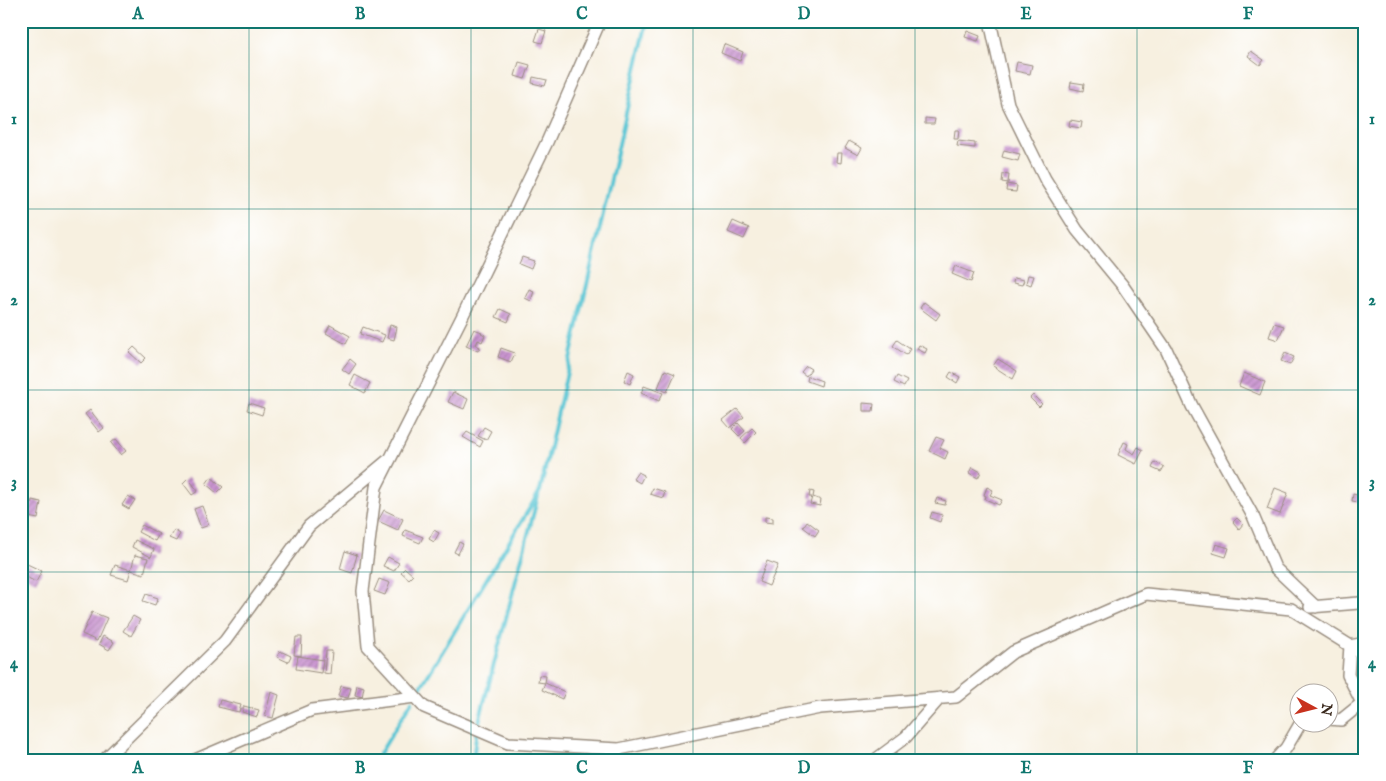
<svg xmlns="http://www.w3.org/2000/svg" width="1386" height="781" viewBox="0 0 1386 781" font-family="'IM FELL English',serif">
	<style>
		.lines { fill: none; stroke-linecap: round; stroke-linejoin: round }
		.stream { stroke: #5bc6d4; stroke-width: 4 }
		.building { fill: url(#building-hatch) }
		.street-casing { stroke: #998d7f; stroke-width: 14 }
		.street { stroke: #fff; stroke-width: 11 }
		.grid { fill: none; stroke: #0f766e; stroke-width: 1; stroke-opacity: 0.55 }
		.neatline { fill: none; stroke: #0f766e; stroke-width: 2 }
		.grid-label { font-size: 16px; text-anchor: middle; font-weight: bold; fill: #0f766e }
	</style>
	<defs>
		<pattern id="building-hatch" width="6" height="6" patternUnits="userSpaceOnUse" patternTransform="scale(1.25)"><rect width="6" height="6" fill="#c993d0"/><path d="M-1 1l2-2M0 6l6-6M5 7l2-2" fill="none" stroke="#a478a8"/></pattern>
	</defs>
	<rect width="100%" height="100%" fill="#fff"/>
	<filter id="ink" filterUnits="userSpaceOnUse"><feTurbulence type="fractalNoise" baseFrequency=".02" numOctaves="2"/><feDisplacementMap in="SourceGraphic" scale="10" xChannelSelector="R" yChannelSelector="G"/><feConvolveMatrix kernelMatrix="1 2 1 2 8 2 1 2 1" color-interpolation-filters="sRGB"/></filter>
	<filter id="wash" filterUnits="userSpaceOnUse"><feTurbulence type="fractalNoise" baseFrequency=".0096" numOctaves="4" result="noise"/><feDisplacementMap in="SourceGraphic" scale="20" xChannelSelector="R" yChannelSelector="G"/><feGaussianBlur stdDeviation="1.12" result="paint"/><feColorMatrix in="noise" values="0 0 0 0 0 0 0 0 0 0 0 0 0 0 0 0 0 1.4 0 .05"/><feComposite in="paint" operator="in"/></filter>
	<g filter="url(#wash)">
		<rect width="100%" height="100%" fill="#f7f0e0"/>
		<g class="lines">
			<path class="stream" d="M 416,695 L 540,491 L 647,21
				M 376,760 L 412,701
				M 473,760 L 477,729 L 538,496"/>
		</g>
		<g id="blocks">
			<path class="building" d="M 539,29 L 546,31 L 542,43 L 535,41 Z
				M 967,31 L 980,36 L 978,41 L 965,37 Z
				M 724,44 L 743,52 L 740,61 L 721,53 Z
				M 1251,51 L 1264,60 L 1260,65 L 1248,56 Z
				M 519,62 L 530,65 L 525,79 L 515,76 Z
				M 1017,62 L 1032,65 L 1030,74 L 1015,71 Z
				M 533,77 L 547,80 L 545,86 L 532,83 Z
				M 1071,82 L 1084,84 L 1083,91 L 1070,88 Z
				M 925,118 L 935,119 L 934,124 L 925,124 Z
				M 1070,120 L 1082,122 L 1081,128 L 1069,126 Z
				M 955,130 L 959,130 L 958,139 L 954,139 Z
				M 849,141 L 862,148 L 858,155 L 845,148 Z
				M 958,141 L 975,143 L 975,148 L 957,146 Z
				M 1004,150 L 1020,154 L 1018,161 L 1002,157 Z
				M 837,153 L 842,153 L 841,163 L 836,162 Z
				M 1003,174 L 1009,175 L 1008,183 L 1002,182 Z
				M 1007,184 L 1017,186 L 1016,192 L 1006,191 Z
				M 733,221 L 749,228 L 744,239 L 728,232 Z
				M 522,257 L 534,261 L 531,269 L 519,264 Z
				M 956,266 L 974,273 L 971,282 L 952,274 Z
				M 1028,275 L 1034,276 L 1031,285 L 1026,283 Z
				M 1014,278 L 1024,280 L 1022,285 L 1013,283 Z
				M 529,289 L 534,291 L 531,301 L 525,298 Z
				M 924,302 L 940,314 L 936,320 L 920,308 Z
				M 500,309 L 511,314 L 508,322 L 496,317 Z
				M 1274,323 L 1284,326 L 1278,340 L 1269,337 Z
				M 330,325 L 350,336 L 346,344 L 326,333 Z
				M 390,325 L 397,327 L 394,340 L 387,338 Z
				M 363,327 L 385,335 L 382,342 L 360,334 Z
				M 474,329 L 482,332 L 481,333 L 485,335 L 482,342 L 478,340 L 476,345 L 480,347 L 478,351 L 466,346 Z
				M 897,340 L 910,349 L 906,355 L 893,346 Z
				M 919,345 L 927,349 L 925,353 L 917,349 Z
				M 134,347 L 146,358 L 141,363 L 129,352 Z
				M 501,348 L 515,353 L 511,362 L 498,357 Z
				M 1285,353 L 1294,357 L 1290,365 L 1281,361 Z
				M 350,359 L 356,364 L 349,374 L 342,369 Z
				M 998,359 L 1017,371 L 1013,379 L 993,366 Z
				M 806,366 L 811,369 L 806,376 L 801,372 Z
				M 665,370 L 675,374 L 667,392 L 658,388 Z
				M 628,371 L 634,374 L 630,384 L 624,381 Z
				M 951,372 L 960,377 L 957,383 L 948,377 Z
				M 1244,373 L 1265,382 L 1260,395 L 1239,386 Z
				M 355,375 L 370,383 L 365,393 L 350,385 Z
				M 808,376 L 822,381 L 821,386 L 807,381 Z
				M 897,376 L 907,381 L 904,387 L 894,382 Z
				M 644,386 L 663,393 L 659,401 L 641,393 Z
				M 453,392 L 468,399 L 464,409 L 448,402 Z
				M 1033,395 L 1042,404 L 1039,407 L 1030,398 Z
				M 249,403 L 264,408 L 262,415 L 247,410 Z
				M 863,403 L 874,404 L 873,411 L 863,411 Z
				M 737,409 L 744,417 L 730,428 L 723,420 Z
				M 90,410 L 104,428 L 99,432 L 85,414 Z
				M 738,423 L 745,431 L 739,436 L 732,429 Z
				M 484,427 L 491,431 L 486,440 L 478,436 Z
				M 752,428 L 756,432 L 745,443 L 741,438 Z
				M 467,432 L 483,441 L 480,447 L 463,437 Z
				M 936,437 L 944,440 L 940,448 L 948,452 L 945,459 L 929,451 Z
				M 116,439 L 126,451 L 121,455 L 111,443 Z
				M 1124,442 L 1128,444 L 1126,449 L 1134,454 L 1138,447 L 1143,450 L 1136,464 L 1118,455 Z
				M 1155,462 L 1164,467 L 1161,472 L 1152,468 Z
				M 972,467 L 981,472 L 978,478 L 969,473 Z
				M 638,472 L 644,475 L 640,483 L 633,479 Z
				M 211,477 L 223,487 L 217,493 L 206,484 Z
				M 188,478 L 198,491 L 192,495 L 183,483 Z
				M 987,487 L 993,490 L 990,495 L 1002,500 L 999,505 L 985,499 L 986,496 L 984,495 Z
				M 653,488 L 665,492 L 663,498 L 650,494 Z
				M 1275,488 L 1288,493 L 1280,514 L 1267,509 Z
				M 810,491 L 814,492 L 813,497 L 821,500 L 820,506 L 810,504 L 812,497 L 809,497 Z
				M 1353,494 L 1365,497 L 1364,503 L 1352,501 Z
				M 128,496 L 135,500 L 129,509 L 122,505 Z
				M 937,498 L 946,501 L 945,505 L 935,503 Z
				M 32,500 L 41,502 L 38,519 L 28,517 Z
				M 202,506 L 209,525 L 201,528 L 194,509 Z
				M 384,510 L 403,519 L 398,530 L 378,521 Z
				M 932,512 L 942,515 L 940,522 L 930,518 Z
				M 765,517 L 773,518 L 773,523 L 765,522 Z
				M 1237,518 L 1243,524 L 1239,529 L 1233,522 Z
				M 807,521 L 819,530 L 815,536 L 803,527 Z
				M 142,525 L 159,534 L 155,541 L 138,532 Z
				M 174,530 L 180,534 L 176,541 L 169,538 Z
				M 405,530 L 423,537 L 420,543 L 403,536 Z
				M 434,530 L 439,533 L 434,542 L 429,539 Z
				M 135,540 L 154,549 L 151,557 L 132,547 Z
				M 459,542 L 463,544 L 458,554 L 454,552 Z
				M 1216,544 L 1229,548 L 1226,557 L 1213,553 Z
				M 345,551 L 357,555 L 352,573 L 340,569 Z
				M 135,555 L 148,558 L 144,574 L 131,570 Z
				M 388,557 L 399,563 L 394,571 L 383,566 Z
				M 767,561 L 778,565 L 769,586 L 759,582 Z
				M 27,564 L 42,571 L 36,582 L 22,575 Z
				M 115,565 L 131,570 L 128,580 L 111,575 Z
				M 405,568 L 413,575 L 409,579 L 401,572 Z
				M 379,579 L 390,583 L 385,595 L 374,591 Z
				M 146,594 L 158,598 L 155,605 L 143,601 Z
				M 92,612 L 107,618 L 97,641 L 82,634 Z
				M 133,616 L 140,620 L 131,636 L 123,631 Z
				M 103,636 L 114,642 L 109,650 L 99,644 Z
				M 296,637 L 302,637 L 301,656 L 294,655 Z
				M 280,651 L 291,656 L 288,662 L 277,657 Z
				M 326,651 L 332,651 L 330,674 L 324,673 Z
				M 298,656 L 323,660 L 321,673 L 296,669 Z
				M 539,675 L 546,676 L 545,683 L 538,682 Z
				M 545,683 L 565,692 L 562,699 L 542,690 Z
				M 357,685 L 364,687 L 362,697 L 355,695 Z
				M 341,686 L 351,688 L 348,698 L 338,696 Z
				M 271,692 L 279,695 L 273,718 L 265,716 Z
				M 220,700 L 241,705 L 239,712 L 218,707 Z
				M 244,706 L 259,710 L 257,717 L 242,712 Z
				M 541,755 L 555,757 L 554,760 L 541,760 Z"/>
		</g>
	</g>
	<g filter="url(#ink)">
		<use href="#blocks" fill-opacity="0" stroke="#998d7f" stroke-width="1"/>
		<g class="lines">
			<defs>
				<path id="street" d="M 600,21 L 547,142 L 462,317 L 376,487 L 363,591 L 368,646 L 424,707 L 508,743 L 619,749 L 820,708 L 956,697 L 1013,652 L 1146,594 L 1291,609 L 1365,655
					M 990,21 L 1008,104 L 1045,179 L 1077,230 L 1123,286 L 1166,349 L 1192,406 L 1253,516 L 1275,568 L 1316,607
					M 1310,607 L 1359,603 L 1365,601
					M 1328,719 L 1341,720 L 1362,703 L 1348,675 L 1350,646 L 1365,643
					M 104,760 L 225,641 L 309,526 L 387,461
					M 195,760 L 312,710 L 415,697
					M 875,760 L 906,737 L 940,698
					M 1275,760 L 1286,748 L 1300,724"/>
			</defs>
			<use href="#street" class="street-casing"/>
			<use href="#street" class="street"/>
		</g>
	</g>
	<path class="grid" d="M 249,21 L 249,760M 471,21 L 471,760M 693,21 L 693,760M 915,21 L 915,760M 1137,21 L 1137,760M 21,209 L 1365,209M 21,390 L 1365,390M 21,572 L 1365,572"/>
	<rect width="1386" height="781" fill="none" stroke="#fff" stroke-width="55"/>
	<g transform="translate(1314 708) rotate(97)"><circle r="24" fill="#ffffff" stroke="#b1aaa5"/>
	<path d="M0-4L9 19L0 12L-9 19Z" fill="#c8321e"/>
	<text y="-8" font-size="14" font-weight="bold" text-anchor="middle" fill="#3b2a1e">N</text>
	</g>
	<rect x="28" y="28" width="1330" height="726" class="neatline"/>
	<g class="grid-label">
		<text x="138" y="19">A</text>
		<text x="360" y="19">B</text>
		<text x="582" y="19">C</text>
		<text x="804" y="19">D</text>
		<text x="1026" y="19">E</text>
		<text x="1248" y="19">F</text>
		<text x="14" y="124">1</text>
		<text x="1372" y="124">1</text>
		<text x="14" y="305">2</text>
		<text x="1372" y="305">2</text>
		<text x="14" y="487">3</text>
		<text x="1372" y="487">3</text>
		<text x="14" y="668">4</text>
		<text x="1372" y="668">4</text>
		<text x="138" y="773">A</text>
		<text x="360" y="773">B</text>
		<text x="582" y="773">C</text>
		<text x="804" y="773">D</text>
		<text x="1026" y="773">E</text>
		<text x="1248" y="773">F</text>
	</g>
</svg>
